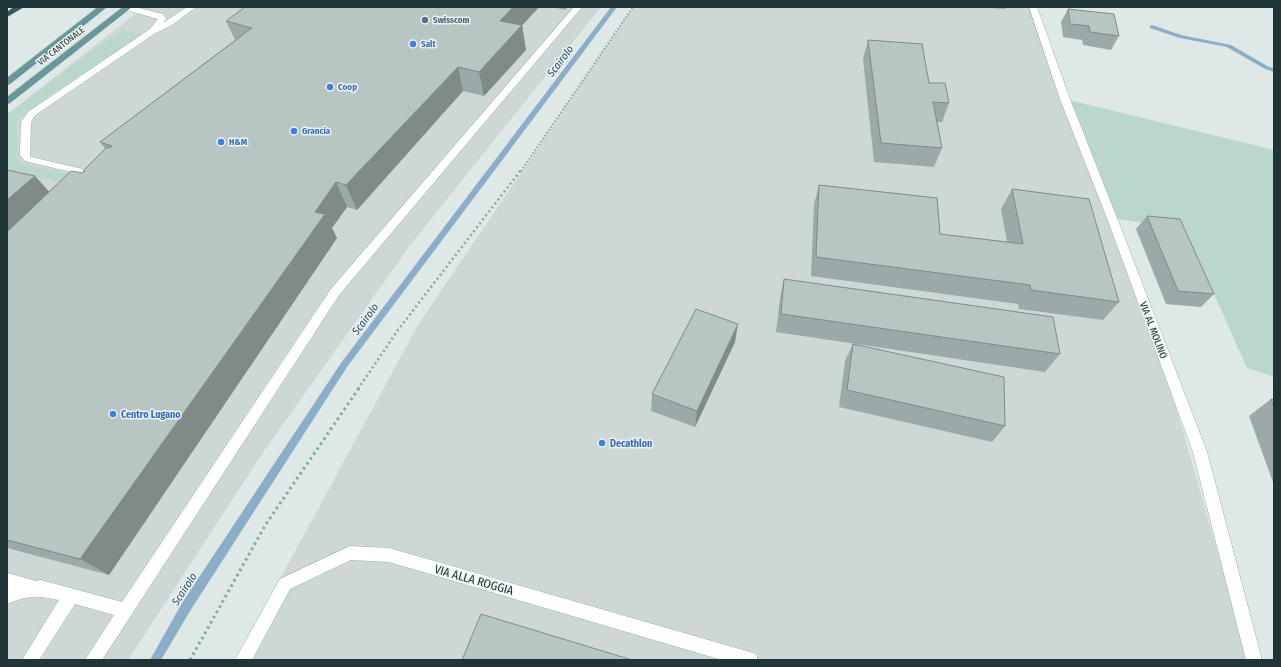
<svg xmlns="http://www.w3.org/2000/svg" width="1281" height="667" viewBox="0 0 1281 667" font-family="'Fira Sans Condensed',sans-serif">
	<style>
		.built { fill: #cdd8d6 }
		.green { fill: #b9d7ca }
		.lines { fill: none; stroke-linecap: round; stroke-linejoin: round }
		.stream { fill: #8badc8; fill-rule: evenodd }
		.minor-casing { stroke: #a2afae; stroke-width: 1 }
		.major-casing { stroke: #bcc2c3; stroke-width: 1 }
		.highway-casing { stroke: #bcc2c3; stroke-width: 1 }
		.path-far2 { stroke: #82a9a8; stroke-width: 2; stroke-dasharray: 1.5 2; stroke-linecap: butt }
		.path-far1 { stroke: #82a9a8; stroke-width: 2.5; stroke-dasharray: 2 3; stroke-linecap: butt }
		.path { stroke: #82a9a8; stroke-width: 3; stroke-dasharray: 2.5 3.5; stroke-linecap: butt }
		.minor { fill: #fff; fill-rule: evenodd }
		.major { fill: #679799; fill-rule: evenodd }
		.highway { fill: #305b5f; fill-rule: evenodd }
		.wall { fill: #9da9a8 }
		.shaded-wall { fill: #808a88 }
		.building { fill: #b7c5c3; stroke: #808a88 }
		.service-dot { fill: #5c6f8a; stroke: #eef5f4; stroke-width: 1.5 }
		.shop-dot { fill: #3f7fe0; stroke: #eef5f4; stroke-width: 1.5 }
		.labels { text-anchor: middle; stroke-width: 3; stroke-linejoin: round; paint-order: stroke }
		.far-service-label { font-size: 9px; font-weight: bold; fill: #4e5e75; stroke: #eef5f4; text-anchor: start }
		.far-shop-label { font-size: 9px; font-weight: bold; fill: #366cbe; stroke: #eef5f4; text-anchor: start }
		.far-street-label { font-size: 9px; fill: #213536; stroke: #eef5f4 }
		.street-label { font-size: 10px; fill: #213536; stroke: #eef5f4 }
		.shop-label { font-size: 10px; font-weight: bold; fill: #366cbe; stroke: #eef5f4; text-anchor: start }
		.water-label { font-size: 11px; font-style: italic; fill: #22496b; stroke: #eef5f4 }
		.near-street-label { font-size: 12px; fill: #213536; stroke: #eef5f4 }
	</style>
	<rect width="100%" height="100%" fill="#dee8e6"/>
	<path class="built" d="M 144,7 L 601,7 L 411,244 L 264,451 L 128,660 L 7,660 L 7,114 Z
		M 633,7 L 1033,7 L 1153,328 L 1249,660 L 236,660 L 418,325 Z"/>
	<path class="green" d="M 124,30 L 142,34 L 23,114 L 16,122 L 18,142 L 16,158 L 20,163 L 80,176 L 60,182 L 7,172 L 7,115 L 98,46 Z
		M 1065,99 L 1274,150 L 1274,377 L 1247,368 L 1185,229 L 1112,218 Z"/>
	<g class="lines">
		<path class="stream" d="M 611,7 L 617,7 L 347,367 L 190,611 L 161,660 L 150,660 L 182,603 L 341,363 Z
			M 1152,25 L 1181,35 L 1231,45 L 1269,67 L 1274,68 L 1274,72 L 1265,69 L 1227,47 L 1180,38 L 1150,28 L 1150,26 Z"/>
		<defs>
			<path id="minor" d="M 122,7 L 135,7 L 163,14 L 166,19 L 163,23 L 187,7 L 196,7 L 172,25 L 154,34 L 34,116 L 31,122 L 30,155 L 31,157 L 104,174 L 105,176 L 104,178 L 100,179 L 25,161 L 20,155 L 21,122 L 28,112 L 150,29 L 158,19 L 123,9 Z
				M 574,7 L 582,7 L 339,295 L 102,660 L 85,660 L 114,615 L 75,604 L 39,660 L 22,660 L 59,600 C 37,595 28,595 7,604 L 7,573 L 36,581 L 41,580 L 122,602 L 331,289 Z
				M 1029,7 L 1037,7 L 1070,99 L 1117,218 L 1207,452 L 1262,660 L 1246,660 L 1193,452 L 1107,218 L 1060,99 Z
				M 350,546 L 389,548 L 750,652 L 756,654 L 758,660 L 722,660 L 389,562 L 351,560 L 290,589 L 252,660 L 235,660 L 280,579 Z"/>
			<path id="major" d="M 98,7 L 107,7 L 10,84 L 7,85 L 7,78 Z
				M 123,7 L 132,7 L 10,103 L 7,104 L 7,97 Z"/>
			<path id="highway" d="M 14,7 L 24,7 L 7,17 L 7,12 Z"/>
		</defs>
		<use href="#minor" class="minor-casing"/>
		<use href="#major" class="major-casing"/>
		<use href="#highway" class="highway-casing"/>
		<path class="path-far2" d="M 521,171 L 633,7"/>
		<path class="path-far1" d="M 358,389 L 398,330 L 521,170"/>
		<path class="path" d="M 190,660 L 266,524 L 359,388"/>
		<use href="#minor" class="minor"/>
		<use href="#major" class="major"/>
		<use href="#highway" class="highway"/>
	</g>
	<path class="wall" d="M 539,7 L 522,25 L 526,50 L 484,96 L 463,91 L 357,210 L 347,207 L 332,228 L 337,238 L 109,575 L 7,548 L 7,170 L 35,176 L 49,192 L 83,173 L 84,172 L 83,171 L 105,149 L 100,142 L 235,40 L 226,21 Z
		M 552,7 L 568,7 L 565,10 Z
		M 973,7 L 1006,7 L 1005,9 Z
		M 1068,9 L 1119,36 L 1111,50 L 1083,45 L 1082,40 L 1063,37 L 1061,22 Z
		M 868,40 L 929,83 L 949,103 L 942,122 L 937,122 L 942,148 L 934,167 L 874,162 L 863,59 Z
		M 819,185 L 940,234 L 1007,242 L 1001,209 L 1012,189 L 1119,302 L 1103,320 L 1019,309 L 1018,304 L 811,276 L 814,204 Z
		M 1147,216 L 1214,294 L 1201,307 L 1166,304 L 1136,229 Z
		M 784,279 L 1060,354 L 1045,372 L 776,332 L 780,298 Z
		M 735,342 L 695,427 L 651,411 L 652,394 Z
		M 853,344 L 1005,426 L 992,442 L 839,407 L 845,361 Z
		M 1271,399 L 1274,400 L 1274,485 L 1249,416 Z"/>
	<path class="shaded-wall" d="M 513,7 L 539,7 L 504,45 L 500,21 Z
		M 522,25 L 526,50 L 484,96 L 479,72 Z
		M 458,67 L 463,91 L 357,210 L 346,185 Z
		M 35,176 L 52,195 L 7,235 L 7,200 Z
		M 336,182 L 347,207 L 332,228 L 337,238 L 109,575 L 80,559 L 315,212 Z
		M 738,324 L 735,342 L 695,427 L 697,411 Z"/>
	<path class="building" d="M 245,7 L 513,7 L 500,21 L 522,25 L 479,72 L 458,67 L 346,185 L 336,182 L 315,212 L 325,214 L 80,559 L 7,540 L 7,232 L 71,171 L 83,173 L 85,171 L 83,171 L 107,147 L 110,148 L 112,146 L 100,142 L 252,28 L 226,21 Z
		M 1068,9 L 1114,14 L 1119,36 L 1090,32 L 1089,26 L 1070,24 Z
		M 868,40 L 922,44 L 929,83 L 945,83 L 949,103 L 933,102 L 942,148 L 881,143 Z
		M 7,170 L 35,176 L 7,200 Z
		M 819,185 L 937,198 L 940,234 L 1023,244 L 1012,189 L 1089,199 L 1119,302 L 1031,290 L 1030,285 L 816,257 Z
		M 1147,216 L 1180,219 L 1214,294 L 1178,291 Z
		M 784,279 L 1053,317 L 1060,354 L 781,314 Z
		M 696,309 L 738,324 L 697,411 L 652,394 Z
		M 853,344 L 1004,377 L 1005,426 L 847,390 Z
		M 1271,399 L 1274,400 L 1274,407 Z
		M 481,614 L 632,660 L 462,660 Z"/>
	<circle class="service-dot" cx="425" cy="20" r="4"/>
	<g class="shop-dot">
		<circle cx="413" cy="44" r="4"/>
		<circle cx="330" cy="87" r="4"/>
		<circle cx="294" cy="131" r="4"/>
		<circle cx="221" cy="142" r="4"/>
		<circle cx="113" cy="414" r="4"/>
		<circle cx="602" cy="443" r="4"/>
	</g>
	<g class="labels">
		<g class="far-service-label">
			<text x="433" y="23">Swisscom</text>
		</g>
		<g class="far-shop-label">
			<text x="421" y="47">Salt</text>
			<text x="338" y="90">Coop</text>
			<text x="302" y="134">Grancia</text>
			<text x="229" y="145">H&amp;M</text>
		</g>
		<g class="far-street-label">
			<text transform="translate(61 46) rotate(-38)" y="3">VIA CANTONALE</text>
		</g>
		<g class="street-label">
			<text transform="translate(1154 330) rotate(69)" y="4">VIA AL MOLINO</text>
		</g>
		<g class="shop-label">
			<text x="121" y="418">Centro Lugano</text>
			<text x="610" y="447">Decathlon</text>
		</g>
		<g class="water-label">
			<text transform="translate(560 61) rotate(-53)" y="4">Scairolo</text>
			<text transform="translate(365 319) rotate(-53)" y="4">Scairolo</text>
			<text transform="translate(184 589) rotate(-57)" y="4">Scairolo</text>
		</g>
		<g class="near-street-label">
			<text transform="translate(474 580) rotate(16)" y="4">VIA ALLA ROGGIA</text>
		</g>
	</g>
	<rect width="1281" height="667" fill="none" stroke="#213536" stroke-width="16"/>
</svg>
